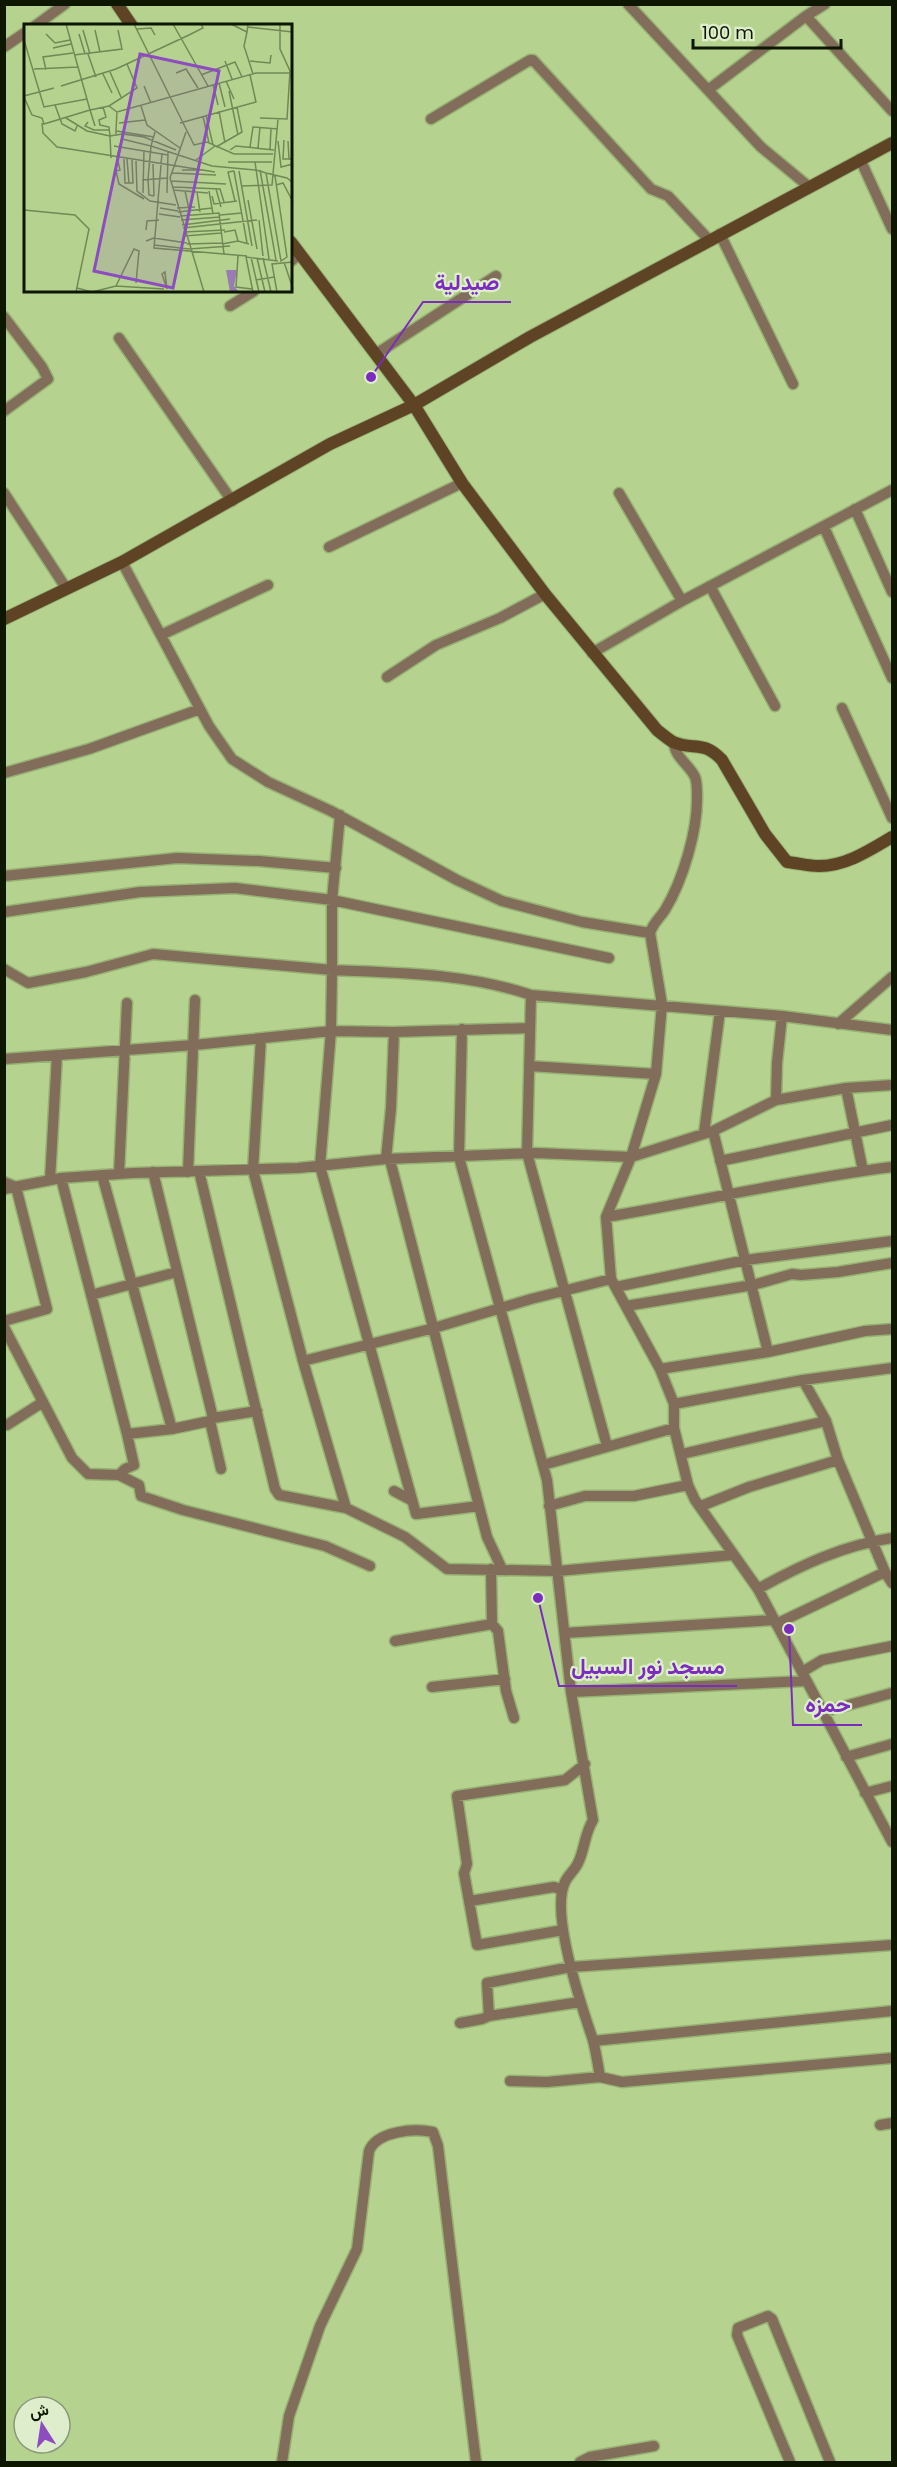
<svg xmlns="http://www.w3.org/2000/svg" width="897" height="2467" viewBox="0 0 897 2467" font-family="Poppins,Vazirmatn,sans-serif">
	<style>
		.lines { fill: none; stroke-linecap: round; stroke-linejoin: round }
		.street-casing { stroke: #97b175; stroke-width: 13 }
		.secondary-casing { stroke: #97b175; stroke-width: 14 }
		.street { stroke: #816d59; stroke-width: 10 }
		.secondary { stroke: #5e4325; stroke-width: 12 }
		.inset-road { fill: none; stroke: #728856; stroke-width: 1.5 }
		.view { fill: #8d4cc0; fill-opacity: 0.15; stroke: #8d4cc0; stroke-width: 3 }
		.inset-edge { fill: none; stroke: #0d1700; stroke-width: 3 }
		.leader { fill: none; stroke: #7b2cbf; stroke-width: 2 }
		.callout-dot { fill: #7b2cbf; stroke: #deeecc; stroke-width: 2 }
		.callout-label { font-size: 22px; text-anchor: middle; font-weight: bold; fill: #7b2cbf; stroke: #deeecc; stroke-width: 4.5; stroke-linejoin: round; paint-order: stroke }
	</style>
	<rect width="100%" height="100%" fill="#b5d38f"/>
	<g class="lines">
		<defs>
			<path id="street" d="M 628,4 L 761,147 L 808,186
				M 806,16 L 892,111
				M 35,26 L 65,4
				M 4,47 L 26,32
				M 708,90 L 806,16 L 825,4
				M 431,119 L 530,60 L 533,60 L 651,189 L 668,196 L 709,240
				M 860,159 L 892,229
				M 720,234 L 793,384
				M 291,261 L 300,254
				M 230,306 L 254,291
				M 4,317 L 42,367 L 48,379 L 4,411
				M 119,338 L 232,501
				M 376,354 L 496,276
				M 4,493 L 66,588
				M 619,493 L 682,601
				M 855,509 L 892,592
				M 824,527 L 892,678
				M 329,547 L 462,483
				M 122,562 L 209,726 L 232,759 L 268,782 L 331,811 L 457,880 L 502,901 L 582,922 L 650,933
				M 710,586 L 775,706
				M 161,635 L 268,585
				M 592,653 L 682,601 L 892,490
				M 387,677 L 436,645 L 500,618 L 545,594
				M 842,708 L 892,818
				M 674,742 C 674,757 689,764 695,777 C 697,782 697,790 697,795 C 698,830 683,880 665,910 C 659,919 653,923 650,933 L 662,1004 L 656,1074 L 631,1157 L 606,1217 L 611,1279 L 660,1369 L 674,1404 L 674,1428 L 688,1485 L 695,1500 L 758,1589 L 892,1842
				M 4,773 L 89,749 L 200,709
				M 340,815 L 332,900 L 332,970 C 399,973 466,973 531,995 L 782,1016 L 892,1030
				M 4,876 L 177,858 L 259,861 L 336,868
				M 4,912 L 140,892 L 235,888 L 332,900 L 609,958
				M 4,969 L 28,983 L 86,972 L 153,954 L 332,970 L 331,1031 L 320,1166 L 416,1514 L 479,1506
				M 531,995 L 527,1153 L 607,1446
				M 838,1024 L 892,977
				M 462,1029 L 459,1157 L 547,1480 L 571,1692 L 593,1820 C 584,1835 585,1849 578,1863 C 575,1870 568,1875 565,1882 C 550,1913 582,2008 593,2040 C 596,2052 598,2065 600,2077 L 622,2082 L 892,2058
				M 261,1038 L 253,1170 L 303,1361 L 346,1508
				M 4,1059 L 194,1045 L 331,1031 L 394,1032 L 530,1028
				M 529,1066 L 656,1074
				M 846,1088 L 863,1171
				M 776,1100 L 777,1063 L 782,1016
				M 713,1131 L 768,1352
				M 704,1133 L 720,1011
				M 386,1159 L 391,1108 L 394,1032
				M 390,1160 L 487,1537 L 502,1569
				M 720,1161 L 892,1125
				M 199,1171 L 275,1489 L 279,1495 L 346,1508 L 405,1537 L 447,1569 L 558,1571 L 733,1555
				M 188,1172 L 195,1000
				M 119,1174 L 127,1003
				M 102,1175 L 172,1429 L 210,1421 L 213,1418 L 153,1172
				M 61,1178 L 127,1434 L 172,1429
				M 50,1180 L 57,1055
				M 4,1182 L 16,1187 L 47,1309 L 4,1321
				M 4,1189 L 61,1178 L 133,1173 L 298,1168 L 386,1159 L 536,1153 L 631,1157 L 713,1131 L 776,1100 L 846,1088 L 892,1085
				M 606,1217 C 702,1201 796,1179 892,1167
				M 616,1287 L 746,1260 L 892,1241
				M 91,1295 L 177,1272
				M 626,1306 L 753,1285 L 792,1274 L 801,1275 L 838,1272 L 892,1263
				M 4,1327 L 72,1458 L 88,1474 L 119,1475 L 139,1485 L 141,1496 L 183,1510 L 325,1546 L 370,1566
				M 303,1361 L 434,1328 L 531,1299 L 611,1279
				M 660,1369 L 768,1352 L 865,1331 L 892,1329
				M 803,1380 L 826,1421 L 838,1460 L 885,1572
				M 674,1404 L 803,1380 L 892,1368
				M 213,1418 L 257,1411
				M 210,1421 L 221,1469
				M 7,1425 L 43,1402
				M 682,1454 L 826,1421
				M 543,1465 L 674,1428
				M 119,1475 L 125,1469 L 134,1465 L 127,1434
				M 394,1491 L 411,1500
				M 549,1506 L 585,1496 L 634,1496 L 688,1485
				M 701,1506 L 749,1487 L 838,1460
				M 491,1569 L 492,1624 L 498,1631 L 506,1691 L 514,1718
				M 758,1589 C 801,1565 844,1545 892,1538
				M 776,1624 L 885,1572 L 892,1583
				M 565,1633 L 774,1620
				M 395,1641 L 492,1624
				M 802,1672 L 822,1660 L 892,1646
				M 432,1687 L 505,1679
				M 571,1692 L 806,1681
				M 823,1712 L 892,1693
				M 846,1757 L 892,1744
				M 865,1793 L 892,1786
				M 470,1901 L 554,1887 L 562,1890
				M 563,1930 L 477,1945 L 464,1873 L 467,1864 L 457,1796 L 565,1780 L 585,1764
				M 489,2016 L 487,1983 L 571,1967 L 892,1945
				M 460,2023 L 482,2019 L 489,2016 L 580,2002
				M 593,2041 L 892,2011
				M 510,2081 L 547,2082 L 600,2077
				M 880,2125 L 892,2123
				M 282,2462 L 289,2416 L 320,2326 L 357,2249 L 369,2151 C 377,2131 414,2128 433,2132 L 438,2146 L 476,2462
				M 580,2462 L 590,2457 L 654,2446
				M 790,2462 L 737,2335 L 738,2328 L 768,2316 L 772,2319 L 830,2462"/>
			<path id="secondary" d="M 117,4 L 132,26
				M 291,242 L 414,405 L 462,483 L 545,594 L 657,730 C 662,734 668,739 673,742 C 693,751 702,739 722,760 L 765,834 L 787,862 C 798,863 808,866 819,866 C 846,866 870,850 892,837
				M 4,619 L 122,562 L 330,444 L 414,405 L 530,337 L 892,143"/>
		</defs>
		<use href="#street" class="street-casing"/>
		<use href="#secondary" class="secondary-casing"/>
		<use href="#street" class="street"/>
		<use href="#secondary" class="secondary"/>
	</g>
	<g transform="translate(24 24)">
		<rect width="268" height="268" fill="#b5d38f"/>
		<path d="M 202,246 L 213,246 L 210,262 L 215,268 L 206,268 Z" fill="#987cb3"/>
		<path class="inset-road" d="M 42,0 L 66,86 L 85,82 L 113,64 L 103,40M 110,0 L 170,121 L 183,118 L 210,130 L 249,130M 149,0 L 184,62M 207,0 L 223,8 L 224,0M 224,3 L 269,8M 113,5 L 127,4 L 131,11M 59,6 L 66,30M 71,6 L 76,28M 223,8 L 220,22 L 229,50M 22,10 L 31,19 L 46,16M 55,10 L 61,30M 0,16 L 20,83 L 63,75M 29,24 L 47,20M 64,30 L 72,53M 50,31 L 98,25 L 94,6M 201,37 L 208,55M 226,37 L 246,39 L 247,31M 10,45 L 54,43M 22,46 L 19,33 L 49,29M 86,48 L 97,73M 152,49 L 162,45 L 174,64M 79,50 L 88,69M 177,51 L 211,38 L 218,53M 202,57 L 210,75M 195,59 L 201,83M 189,60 L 194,81M 37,62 L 92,45 L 165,11 L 179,4 L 177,0M 120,62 L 127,79M 205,67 L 214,111M 0,72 L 30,64M 0,73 L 8,91 L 18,94 L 20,100 L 66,86 L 71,102M 31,81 L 38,100 L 51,107 L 53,102M 85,82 L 93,88 L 232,49 L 266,49M 117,82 L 123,101 L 156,124M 195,87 L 201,119M 182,91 L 189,121M 179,92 L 185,119M 42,94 L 63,107 L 86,112 L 85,103 L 76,101 L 75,96 L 82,93 L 79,83M 236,94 L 263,95 L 266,47 L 256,25 L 256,0M 64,98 L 61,102 L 70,106 L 86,106M 18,99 L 19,109 L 33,123 L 191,148M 95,99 L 121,96M 156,99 L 232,78 L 226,51M 92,106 L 93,88M 131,108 L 127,122 L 188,142 L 231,146 L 236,147 L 242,149 L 247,150 L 251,152 L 263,233 L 257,237 L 242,149 L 263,154 L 269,159M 162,108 L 146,154 L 180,268M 92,110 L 92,107 L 130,113M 99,110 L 120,113 L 152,126M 98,115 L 127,122 L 124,155 L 125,171 L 130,172M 260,116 L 259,135 L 269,135M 254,117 L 257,143 L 269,140M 264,117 L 265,135M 90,122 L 144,131M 192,123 L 218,108 L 213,83M 226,123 L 229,103 L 254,105M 234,124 L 236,103M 206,126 L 212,122 L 250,126M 246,126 L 247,104M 138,129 L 130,224 L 223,232M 87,134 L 86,112 L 99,110 L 93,133 L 96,146 L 92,147 L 95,160 L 120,175M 100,135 L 101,159 L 105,159M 103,135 L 105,159 L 109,159 L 108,136M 172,136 L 191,122M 112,137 L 113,167 L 126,177 L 152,181M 204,138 L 248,138M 231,138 L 245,235M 129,140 L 130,172M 158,146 L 180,146M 236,146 L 252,236M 210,147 L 223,219M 210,147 L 204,148 L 211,177M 215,147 L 228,222M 148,149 L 192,151M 118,156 L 144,154M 147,157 L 202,160M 252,161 L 259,159 L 269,178M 218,162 L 248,161 L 254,95M 149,163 L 196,165 L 200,178M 192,165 L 197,183M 149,166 L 184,169M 161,167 L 165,185M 185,167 L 189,190M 173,168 L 176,188M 119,169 L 120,126M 143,169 L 144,128M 188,172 L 190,180 L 213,177M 224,176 L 233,225M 136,184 L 154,187M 153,184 L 171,183M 0,186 L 51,191 L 65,205 L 52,268M 154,188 L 188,184M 135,190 L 156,193M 196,191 L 218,189M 156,192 L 195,189 L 200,230M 157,196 L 196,193M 235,196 L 239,232M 158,201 L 206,195M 159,204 L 233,196M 122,206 L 123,197 L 135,196M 160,208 L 201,206M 200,208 L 211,206 L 214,217M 161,212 L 197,209M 122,217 L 130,214 L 163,219M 163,220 L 198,219M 198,220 L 214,217 L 225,220M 130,221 L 165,225 L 206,222M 214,232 L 212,263 L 228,265M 227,233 L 235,268M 233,234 L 241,268M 239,234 L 247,268M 260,238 L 269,265M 141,248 L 141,249 L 143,265 L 138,250 ZM 232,256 L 250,253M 92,262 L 110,225 L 115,227 L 112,259M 53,264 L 68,268 L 92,262 L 140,265M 229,268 L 222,233 L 254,237M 253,268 L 248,240 L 269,238"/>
		<path class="view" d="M 116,30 L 195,47 L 149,264 L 70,247 Z"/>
		<rect width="268" height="268" class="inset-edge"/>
	</g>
	<path class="leader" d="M371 377L423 302H511M538 1598L559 1686H737M789 1629L793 1725H862"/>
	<g class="callout-dot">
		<circle cx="371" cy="377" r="6"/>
		<circle cx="538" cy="1598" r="6"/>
		<circle cx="789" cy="1629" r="6"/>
	</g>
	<g class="callout-label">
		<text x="467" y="290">صيدلية</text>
		<text x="648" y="1674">مسجد نور السبيل</text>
		<text x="828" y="1712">حمزه</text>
	</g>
	<rect width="897" height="2467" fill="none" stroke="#0d1700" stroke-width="12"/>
	<g transform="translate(42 2425) rotate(348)"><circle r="28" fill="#deeecc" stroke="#8a987a" stroke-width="1.5"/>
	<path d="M0-4.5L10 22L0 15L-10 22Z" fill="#8d4cc0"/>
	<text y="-9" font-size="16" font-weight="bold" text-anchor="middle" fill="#0d1700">ش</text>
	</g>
	<path d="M693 39v9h148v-9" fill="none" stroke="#0d1700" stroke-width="3"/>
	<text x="702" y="39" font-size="18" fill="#0d1700" stroke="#deeecc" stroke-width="4.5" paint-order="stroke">100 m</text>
</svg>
